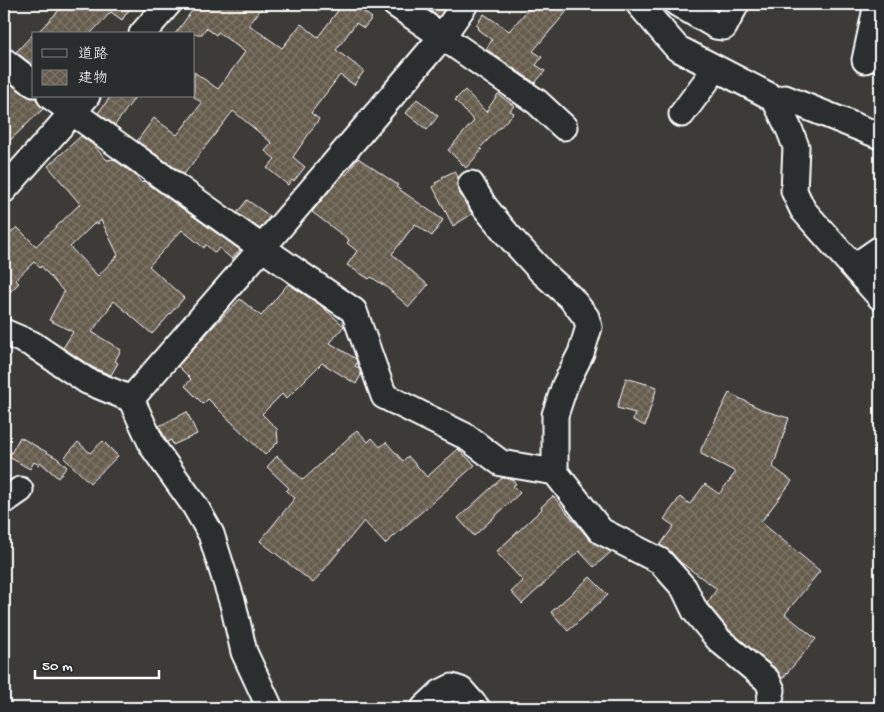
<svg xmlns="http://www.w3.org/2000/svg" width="884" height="712" viewBox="0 0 884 712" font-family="'Gochi Hand','Klee One',sans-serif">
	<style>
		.building { fill: url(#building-cross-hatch); stroke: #fff; fill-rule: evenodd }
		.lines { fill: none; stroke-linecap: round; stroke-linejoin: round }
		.minor-casing { stroke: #fff; stroke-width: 29 }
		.minor { stroke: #2a2d2e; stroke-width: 25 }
	</style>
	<defs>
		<pattern id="building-cross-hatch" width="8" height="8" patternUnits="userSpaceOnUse" patternTransform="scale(1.25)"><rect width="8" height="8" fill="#665c4e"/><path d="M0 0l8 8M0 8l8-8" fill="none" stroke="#7d7469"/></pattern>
	</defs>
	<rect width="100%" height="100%" fill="#3c3b38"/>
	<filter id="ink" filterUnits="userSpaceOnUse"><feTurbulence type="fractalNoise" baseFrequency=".02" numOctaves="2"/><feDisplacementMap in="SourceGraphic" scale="10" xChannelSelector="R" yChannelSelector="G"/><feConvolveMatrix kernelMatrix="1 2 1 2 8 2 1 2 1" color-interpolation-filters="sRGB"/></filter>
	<g filter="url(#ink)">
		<path class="building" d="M 65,4 L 133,4 L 122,20 L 111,12 L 90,34 L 36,34 Z
			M 197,4 L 265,4 L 249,25 L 282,48 L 301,24 L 318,37 L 343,4 L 371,4 L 364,12 L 372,18 L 364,28 L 356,23 L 336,50 L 364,71 L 354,85 L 340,75 L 311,113 L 319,119 L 293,157 L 305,167 L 294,181 L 292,180 L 288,185 L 267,168 L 275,159 L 265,151 L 272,143 L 233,111 L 184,174 L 137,141 L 154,118 L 177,135 L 202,103 L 194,97 L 194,72 L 218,89 L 245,52 L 218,32 L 216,35 L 206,28 L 202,34 L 175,34 Z
			M 421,4 L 448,4 L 439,17 Z
			M 533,4 L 573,4 L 533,51 L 542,57 L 536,65 L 545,71 L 535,83 L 486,49 L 492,40 L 477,29 L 479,27 L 476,25 L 484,14 L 509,31 Z
			M 34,33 L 34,66 L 16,52 Z
			M 4,79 L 25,95 L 32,98 L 36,98 L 37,102 L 43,109 L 4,146 Z
			M 465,90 L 486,112 L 498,94 L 514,106 L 510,111 L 514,113 L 480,148 L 482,150 L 466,168 L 448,150 L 474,121 L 455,100 Z
			M 111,96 L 136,96 L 115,125 L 98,113 Z
			M 417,99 L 438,116 L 427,130 L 406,113 Z
			M 81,136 L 93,145 L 107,160 L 113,159 L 135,175 L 142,183 L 144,181 L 240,250 L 232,259 L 219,248 L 215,253 L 206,245 L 204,248 L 182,230 L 149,266 L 184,298 L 163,322 L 152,334 L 114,301 L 92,332 L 121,350 L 115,361 L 118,363 L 111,375 L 94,368 L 63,348 L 73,332 L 49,320 L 64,292 L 41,266 L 40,268 L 34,262 L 15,280 L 19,283 L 4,298 L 4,239 L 17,227 L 36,246 L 80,204 L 48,166 ZM 101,220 L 118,255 L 98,276 L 70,247 L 96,222 L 98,224 Z
			M 358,158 L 398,185 L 396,187 L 443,220 L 432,236 L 415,224 L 392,254 L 428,285 L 409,307 L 385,286 L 371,277 L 369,279 L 347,265 L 357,251 L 347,243 L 349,240 L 312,212 L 344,173 L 346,175 Z
			M 455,171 L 458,177 L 457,184 L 458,191 L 472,214 L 453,226 L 433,187 L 436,185 L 435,183 L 443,179 L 442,177 Z
			M 247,200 L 270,216 L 260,229 L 237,213 Z
			M 288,284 L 319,304 L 344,326 L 330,343 L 356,359 L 357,363 L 355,366 L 359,368 L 361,375 L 356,384 L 322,363 L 286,399 L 282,394 L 262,414 L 277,429 L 278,442 L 265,455 L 208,399 L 203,404 L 185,386 L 191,379 L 178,366 L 211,329 L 240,299 L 261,316 Z
			M 626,378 L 657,387 L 645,426 L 633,420 L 635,413 L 617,408 Z
			M 729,393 L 765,411 L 789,418 L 773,467 L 792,481 L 761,522 L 820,571 L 785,614 L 816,639 L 782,679 L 776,669 L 729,630 L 707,603 L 717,589 L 680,562 L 670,551 L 660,545 L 674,526 L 664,519 L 680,497 L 690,504 L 705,484 L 719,494 L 736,472 L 701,454 L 701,449 Z
			M 187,412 L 197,434 L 173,445 L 171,440 L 167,442 L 159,426 Z
			M 357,430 L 368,442 L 372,438 L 380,447 L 386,442 L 403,461 L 408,456 L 427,477 L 458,449 L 475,465 L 385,544 L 364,521 L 313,583 L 260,541 L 295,498 L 286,491 L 289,488 L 267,467 L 277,456 L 303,480 Z
			M 20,437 L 57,458 L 67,467 L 58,478 L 40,462 L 39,465 L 34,462 L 30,469 L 9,457 Z
			M 103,441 L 118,456 L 90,483 L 64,458 L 78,442 L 90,453 Z
			M 502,478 L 512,479 L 516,484 L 513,486 L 520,493 L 474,536 L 458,518 Z
			M 553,496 L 590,540 L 611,552 L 594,567 L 579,551 L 522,604 L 511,592 L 523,581 L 496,552 L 542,509 L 541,507 Z
			M 590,577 L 608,595 L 568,631 L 551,612 Z"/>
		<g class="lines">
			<defs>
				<path id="minor" d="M 395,4 L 537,102 L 564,127
					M 639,4 L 677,48 L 768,95 L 776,102 L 790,131 L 796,147 L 794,191 L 803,210 L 880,297
					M 678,4 L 716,26 L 724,27 L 736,4
					M 142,34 L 168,4
					M 865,60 L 877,4
					M 4,61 L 34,84
					M 50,96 L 262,248 L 354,311 L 384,396 L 465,436 L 501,463 L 555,472 L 601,531 L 660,561 L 684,588 L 695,611 L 719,640 L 767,680 L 772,690 L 768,708
					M 776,102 L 785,98 L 880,136
					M 682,114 L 716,68
					M 471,184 L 484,206 L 507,234 L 542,272 L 571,298 L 586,317 L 589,327 L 581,353 L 565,385 L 555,415 L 555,472
					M 4,190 L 87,96
					M 854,267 L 880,249
					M 4,332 L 32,344 L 87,381 L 131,399 L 153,447 L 195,506 L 211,534 L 233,604 L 244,652 L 270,708
					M 131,399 L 262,248 L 442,37 L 465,4
					M 4,501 L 20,490
					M 424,708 L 440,693 L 452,687 L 461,690 L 477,708"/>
			</defs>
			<use href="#minor" class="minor-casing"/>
			<use href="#minor" class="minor"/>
		</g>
	</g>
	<rect width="884" height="712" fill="none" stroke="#2a2d2e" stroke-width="20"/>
	<rect x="10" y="10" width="864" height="692" fill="none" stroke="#fff" stroke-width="2" filter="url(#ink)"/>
	<rect x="32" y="32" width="162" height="65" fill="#2a2d2e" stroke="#7f8182"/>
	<rect x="42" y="49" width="25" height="8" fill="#2a2d2e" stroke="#7f8182"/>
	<text x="78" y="58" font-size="15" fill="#ffffff">道路</text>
	<rect x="42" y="70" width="25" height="15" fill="url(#building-cross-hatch)" stroke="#7f8182"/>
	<text x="78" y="82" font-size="15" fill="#ffffff">建物</text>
	<path d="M35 670v8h124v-8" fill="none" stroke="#ffffff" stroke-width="2.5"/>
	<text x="42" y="670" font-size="15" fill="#ffffff" stroke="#2a2d2e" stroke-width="4" paint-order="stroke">50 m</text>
</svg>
